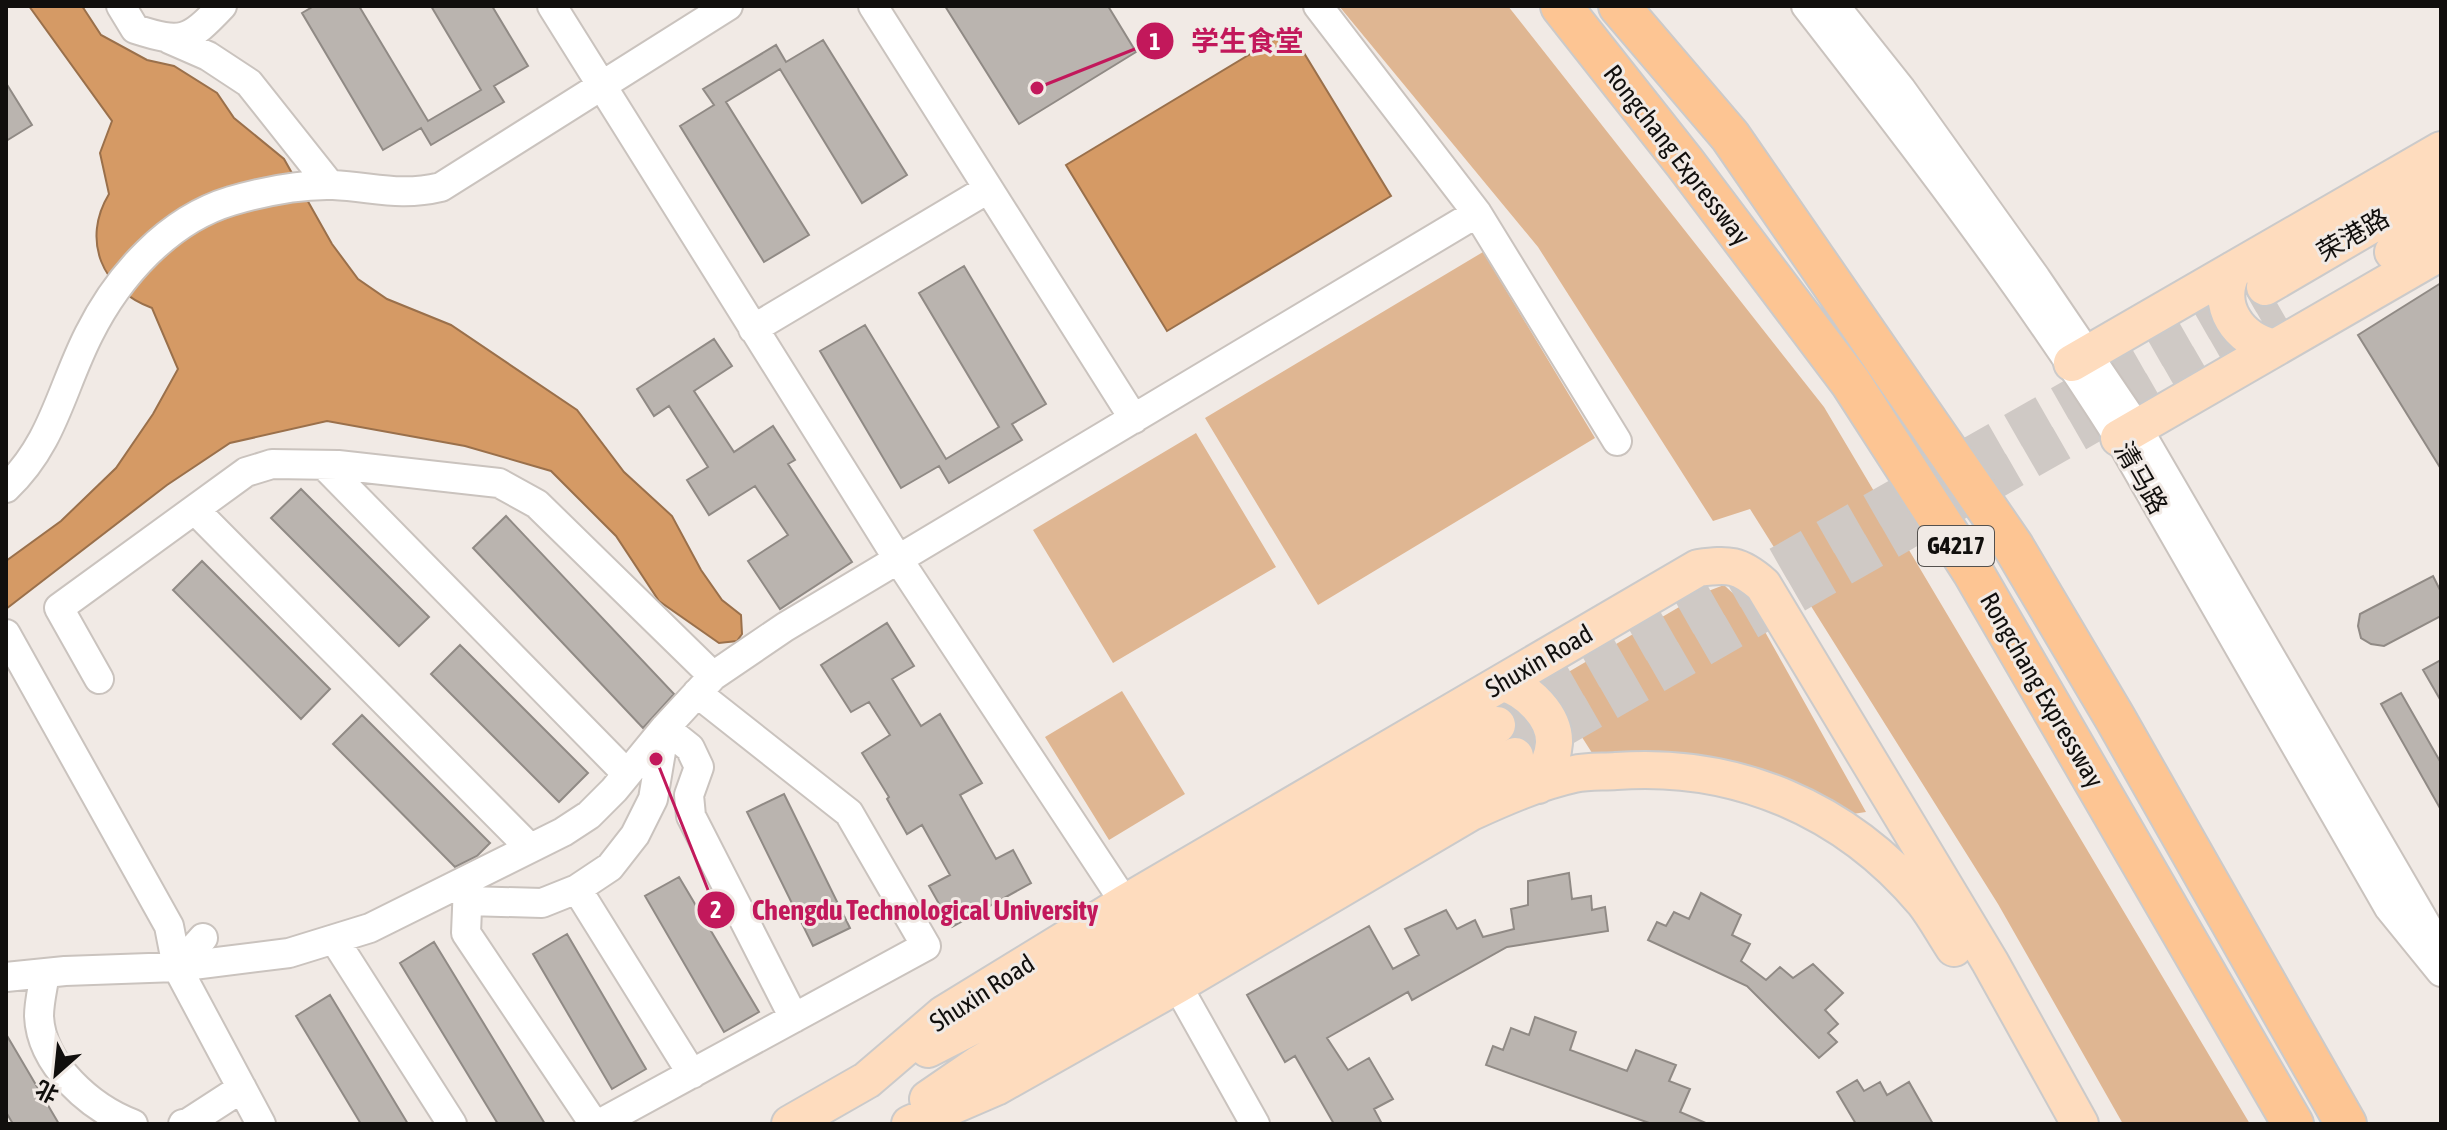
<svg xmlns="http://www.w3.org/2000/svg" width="2447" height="1130" viewBox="0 0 2447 1130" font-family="'Asap Condensed','Noto Sans SC',sans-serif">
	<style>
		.green { fill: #dfb692 }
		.water { fill: #d59a65; stroke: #9a704b; stroke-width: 2 }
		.building { fill: #bab4af; stroke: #908a85; stroke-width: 2 }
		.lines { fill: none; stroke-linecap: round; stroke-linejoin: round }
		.major-tunnel { stroke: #cfc9c5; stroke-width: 36; stroke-dasharray: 36 18; stroke-linecap: butt }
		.minor-casing { stroke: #cac3be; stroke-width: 32 }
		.major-casing { stroke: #cbcaca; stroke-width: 40 }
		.highway-casing { stroke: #cbcaca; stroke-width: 44 }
		.minor { stroke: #fff; stroke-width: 28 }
		.major { stroke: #fedcbe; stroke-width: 36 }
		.highway { stroke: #fdc593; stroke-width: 40 }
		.labels { text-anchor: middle; stroke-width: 6; stroke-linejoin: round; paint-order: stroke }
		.shield { fill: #f1eae5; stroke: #54514e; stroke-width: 2 }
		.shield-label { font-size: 24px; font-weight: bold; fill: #110f0d }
		.street-label { font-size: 26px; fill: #110f0d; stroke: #f1eae5 }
		.leader { fill: none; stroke: #c2185b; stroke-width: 3 }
		.callout-dot { fill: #c2185b; stroke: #f1eae5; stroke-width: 3 }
		.mark-label { font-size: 24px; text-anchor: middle; font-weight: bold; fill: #fff }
		.callout-label { font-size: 28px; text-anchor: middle; font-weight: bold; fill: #c2185b; stroke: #f1eae5; stroke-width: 6; stroke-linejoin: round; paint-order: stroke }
	</style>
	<rect width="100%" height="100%" fill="#f1eae5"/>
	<path class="green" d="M 1339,6 L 1508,6 L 1824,407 L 2250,1124 L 2123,1124 L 1998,904 L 1750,509 L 1713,521 L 1538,247 Z
		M 1483,252 L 1595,438 L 1318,605 L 1205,418 Z
		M 1196,433 L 1276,567 L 1113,663 L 1033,530 Z
		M 1724,585 L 1755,614 L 1866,812 L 1846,815 L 1594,756 L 1548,684 L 1703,593 Z
		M 1122,691 L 1185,794 L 1109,840 L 1045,737 Z"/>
	<path class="water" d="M 29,6 L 82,6 L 101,35 L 147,60 L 174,66 L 217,93 L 234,118 L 284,159 L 332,244 L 358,279 L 387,299 L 451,325 L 577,410 L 624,472 L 672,516 L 701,570 L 722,600 L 741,615 L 742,634 L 737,641 L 719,643 L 659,601 L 616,536 L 551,471 L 465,446 L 327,421 L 230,443 L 167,485 L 6,609 L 6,561 L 61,521 L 116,468 L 153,414 L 178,369 L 152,308 C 102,290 81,240 109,194 L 100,153 L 112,121 Z
		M 1290,30 L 1391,196 L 1167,331 L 1066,165 Z"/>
	<path class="building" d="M 314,6 L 359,6 L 428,121 L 481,90 L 431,6 L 492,6 L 528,66 L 494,86 L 504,102 L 431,145 L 421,128 L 383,150 L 302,13 Z
		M 945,6 L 1108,6 L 1136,52 L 1019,124 Z
		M 823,40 L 907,175 L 862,203 L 780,69 L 726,102 L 809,235 L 764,262 L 680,126 L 714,105 L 703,89 L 776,45 L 786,62 Z
		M 6,83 L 32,125 L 6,141 Z
		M 964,266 L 1046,404 L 1012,424 L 1022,440 L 949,483 L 939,466 L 901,488 L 820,351 L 865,325 L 946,459 L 999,427 L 919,293 Z
		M 2441,283 L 2441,469 L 2358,335 Z
		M 714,339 L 732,366 L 694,391 L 734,452 L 773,426 L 795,460 L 788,464 L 852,562 L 780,609 L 748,561 L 788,535 L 755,486 L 709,515 L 687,480 L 708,467 L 669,406 L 654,416 L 637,389 Z
		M 301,489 L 429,617 L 399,646 L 271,518 Z
		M 506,516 L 674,694 L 643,728 L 473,548 Z
		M 202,561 L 330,689 L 301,719 L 173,590 Z
		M 2433,576 L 2441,592 L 2441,616 L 2384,646 L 2371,644 L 2361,638 L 2358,626 L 2360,614 Z
		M 887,623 L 914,666 L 892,679 L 921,726 L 940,714 L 982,783 L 960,795 L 996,859 L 1013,850 L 1031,883 L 952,927 L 929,886 L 950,875 L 922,825 L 907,834 L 887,799 L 889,797 L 862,753 L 890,735 L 869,702 L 851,712 L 821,665 Z
		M 460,645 L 588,773 L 559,802 L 431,674 Z
		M 2441,660 L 2441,701 L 2423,670 Z
		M 2401,693 L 2441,763 L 2441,810 L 2381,704 Z
		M 362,715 L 490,843 L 477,856 L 455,867 L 333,744 Z
		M 784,794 L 850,928 L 813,946 L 747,812 Z
		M 1569,873 L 1572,899 L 1591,896 L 1592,910 L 1605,907 L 1608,931 L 1507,947 L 1412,1000 L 1408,992 L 1327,1038 L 1348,1070 L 1369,1058 L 1393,1099 L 1374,1109 L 1382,1124 L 1334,1124 L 1295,1056 L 1285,1062 L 1247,995 L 1369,926 L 1393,969 L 1419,955 L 1405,929 L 1446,910 L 1457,929 L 1475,920 L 1483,937 L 1514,929 L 1511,909 L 1528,905 L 1528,881 Z
		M 679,877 L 759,1012 L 724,1032 L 645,896 Z
		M 1701,893 L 1741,915 L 1732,935 L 1750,944 L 1741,961 L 1766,980 L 1780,967 L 1793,978 L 1813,964 L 1843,993 L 1825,1010 L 1838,1024 L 1828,1033 L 1837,1042 L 1819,1058 L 1747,986 L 1648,940 L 1657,922 L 1666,926 L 1674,912 L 1689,919 Z
		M 567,934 L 646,1069 L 612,1089 L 533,954 Z
		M 434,942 L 545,1124 L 498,1124 L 400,963 Z
		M 330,995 L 408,1124 L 361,1124 L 296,1016 Z
		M 1535,1017 L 1576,1032 L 1570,1050 L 1627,1071 L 1636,1050 L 1676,1065 L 1669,1081 L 1690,1089 L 1680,1112 L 1708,1124 L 1652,1124 L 1486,1065 L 1493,1046 L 1503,1050 L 1511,1028 L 1529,1035 Z
		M 6,1034 L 59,1124 L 13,1124 L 6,1112 Z
		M 1857,1080 L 1864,1091 L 1880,1082 L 1887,1095 L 1909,1082 L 1933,1124 L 1856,1124 L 1837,1092 Z"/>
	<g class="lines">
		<path class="major-tunnel" d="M 1497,725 L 2265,287
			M 1515,756 L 2284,315"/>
		<defs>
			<path id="minor" d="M 121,6 L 135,29 C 182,44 188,42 222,6
				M 552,6 L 898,559 L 1125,903
				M 873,6 L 1134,419
				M 1318,6 L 1477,213 L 1617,441
				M 1806,6 C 1915,146 2024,288 2119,438 L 2389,908 L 2441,972
				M 1835,6 L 1901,89 L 2036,278 L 2137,427 L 2441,950
				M 169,39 L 208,56 L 249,83 L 330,185
				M 753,329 L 988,189
				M 324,465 L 627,774
				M 6,488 C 53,444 61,389 89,334 C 118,276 168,220 231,201 C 262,192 300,184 333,185 C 374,187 399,197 441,187 L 728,6
				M 195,510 L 530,848
				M 6,634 L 169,926 L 177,967 L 261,1124
				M 99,679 L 59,608 L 246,472 L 272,464 L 338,465 L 499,483 L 537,504 L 713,676
				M 468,885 L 466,933 L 594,1124
				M 577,889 L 692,1074
				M 467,901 L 542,903 L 577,889 L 610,867 L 635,835 L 653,799 L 665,728 L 690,748 L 699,767 L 689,795 L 691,816 L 794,1018
				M 334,939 L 452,1124
				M 177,967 L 203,938
				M 45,973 C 43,987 39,1002 39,1016 C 41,1065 91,1108 133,1124
				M 6,977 L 65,971 L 177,967 L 289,953 L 370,928 L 563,832 L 589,815 L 614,790 L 665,728 L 713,676 L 785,627 L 1477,213
				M 1177,985 L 1255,1124
				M 183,1124 L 188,1123 L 242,1088
				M 599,1124 L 926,946 L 849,813 L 697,693"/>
			<path id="major" d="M 2393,252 L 2441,224
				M 2233,270 C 2214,305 2238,340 2275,348
				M 2265,287 L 2441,184
				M 2072,363 L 2441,150
				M 2119,438 L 2441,252
				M 1503,683 C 1527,689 1555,716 1554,743 C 1553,759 1545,772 1538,785
				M 928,1049 L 979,1023 L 1497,725
				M 928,1099 L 979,1064 L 1515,756
				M 790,1124 L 867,1080 L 944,1014 L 1125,903 L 1698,568 C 1729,564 1739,564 1763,585 L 1990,962 L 2080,1124
				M 910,1124 L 996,1087 L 1177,985 L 1471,812 C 1504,797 1538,782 1574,774 C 1587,771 1602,772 1616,771 C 1736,762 1846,809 1924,902 C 1935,916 1944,933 1954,948"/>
			<path id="highway" d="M 1561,6 L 1685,163 L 1851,383 L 1973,572 L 2293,1124
				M 1619,6 L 1730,136 L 2013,546 L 2115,718 L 2346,1124"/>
		</defs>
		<use href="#minor" class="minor-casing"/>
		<use href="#major" class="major-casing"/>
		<use href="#highway" class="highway-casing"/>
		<use href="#minor" class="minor"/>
		<use href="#major" class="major"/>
		<use href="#highway" class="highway"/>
	</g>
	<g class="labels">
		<rect class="shield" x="1918" y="526" width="76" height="40" rx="6"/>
		<g class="shield-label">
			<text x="1956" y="554">G4217</text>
		</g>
		<g class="street-label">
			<text transform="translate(1677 155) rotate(52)" y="9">Rongchang Expressway</text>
			<text transform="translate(2353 235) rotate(-30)" y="9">荣港路</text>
			<text transform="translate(2141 478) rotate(60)" y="9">清马路</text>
			<text transform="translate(1539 661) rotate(-30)" y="9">Shuxin Road</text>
			<text transform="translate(2042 690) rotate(60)" y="9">Rongchang Expressway</text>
			<text transform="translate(982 993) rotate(-33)" y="9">Shuxin Road</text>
		</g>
	</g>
	<path class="leader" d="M1037 88L1155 41M656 759L716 910"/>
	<g class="callout-dot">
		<circle cx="1037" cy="88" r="8"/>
		<circle cx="656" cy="759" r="8"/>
		<circle cx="1155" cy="41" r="20"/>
		<circle cx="716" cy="910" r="20"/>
	</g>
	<g class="mark-label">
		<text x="1155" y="50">1</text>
		<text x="716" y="918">2</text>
	</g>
	<g class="callout-label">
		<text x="1247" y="51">学生食堂</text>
		<text x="925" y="920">Chengdu Technological University</text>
	</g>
	<rect width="2447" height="1130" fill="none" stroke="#110f0d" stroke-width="16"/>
	<g transform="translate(56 1074) rotate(207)" stroke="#f1eae5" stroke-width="6" paint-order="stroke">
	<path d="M0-6L14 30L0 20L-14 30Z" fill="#110f0d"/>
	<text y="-12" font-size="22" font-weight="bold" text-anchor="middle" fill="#110f0d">北</text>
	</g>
</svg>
